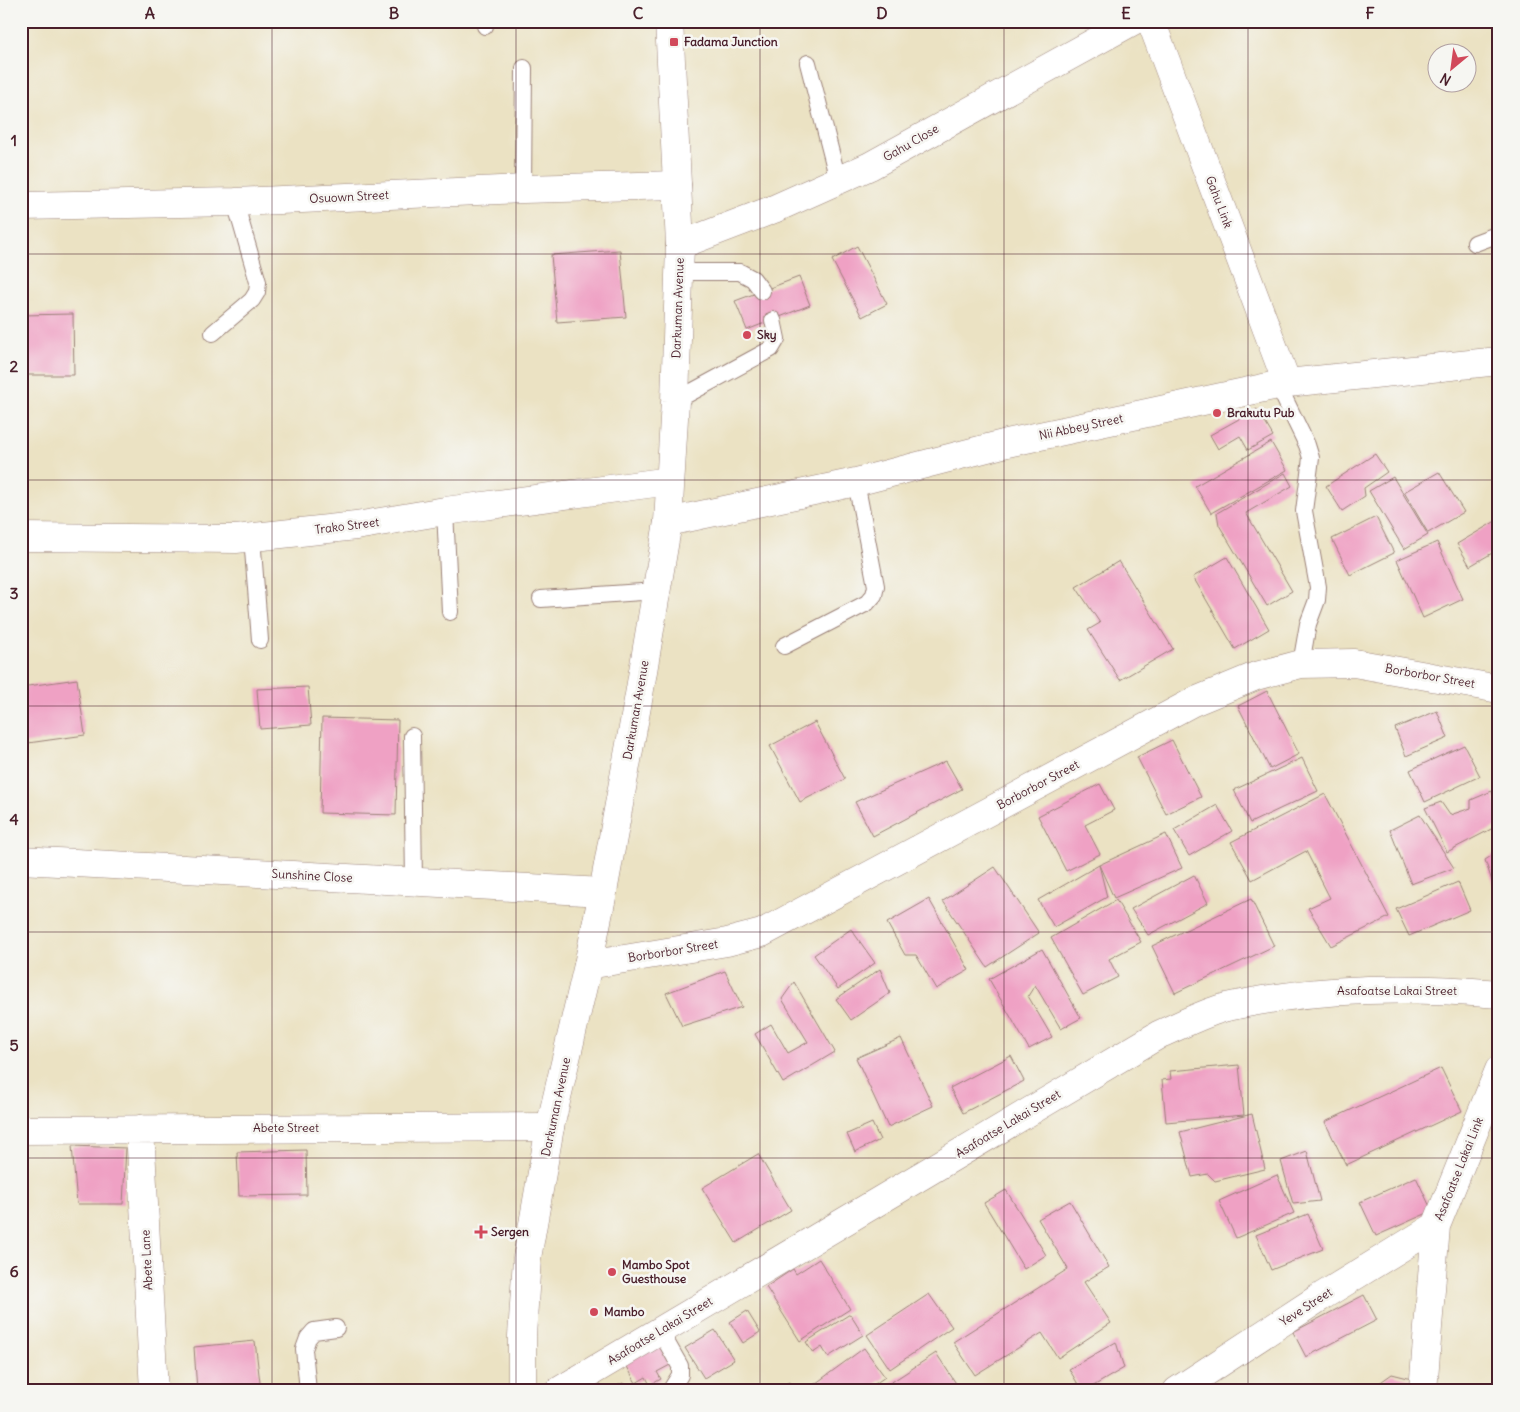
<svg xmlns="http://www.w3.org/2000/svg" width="1520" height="1412" viewBox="0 0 1520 1412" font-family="Delius,sans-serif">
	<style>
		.building { fill: #efa1c4 }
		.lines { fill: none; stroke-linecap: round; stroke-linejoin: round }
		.service-casing { stroke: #9a8077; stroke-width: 18 }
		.minor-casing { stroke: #9a8077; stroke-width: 29 }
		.tertiary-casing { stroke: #9a8077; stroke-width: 29 }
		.service { stroke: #fff; stroke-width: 16 }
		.minor { stroke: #fff; stroke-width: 28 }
		.tertiary { stroke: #fff; stroke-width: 28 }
		.grid { fill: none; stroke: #4a1f2b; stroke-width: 1; stroke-opacity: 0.55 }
		.poi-dot { fill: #d1495b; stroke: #f6f6f2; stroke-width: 2 }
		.labels { text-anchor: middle; stroke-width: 5; stroke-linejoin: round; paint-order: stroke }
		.poi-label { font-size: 12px; font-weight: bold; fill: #4a1f2b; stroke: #f6f6f2; text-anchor: start }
		.street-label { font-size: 12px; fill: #4a1f2b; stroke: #f6f6f2 }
		.neatline { fill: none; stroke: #4a1f2b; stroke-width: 2 }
		.grid-label { font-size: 16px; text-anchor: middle; font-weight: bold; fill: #4a1f2b }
	</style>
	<rect width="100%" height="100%" fill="#f6f6f2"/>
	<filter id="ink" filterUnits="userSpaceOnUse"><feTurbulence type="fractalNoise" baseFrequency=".02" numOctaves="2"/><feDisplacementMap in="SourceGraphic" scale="10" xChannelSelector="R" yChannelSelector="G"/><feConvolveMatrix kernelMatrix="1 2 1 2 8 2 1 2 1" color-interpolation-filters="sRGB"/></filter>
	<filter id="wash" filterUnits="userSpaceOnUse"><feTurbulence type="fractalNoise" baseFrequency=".0096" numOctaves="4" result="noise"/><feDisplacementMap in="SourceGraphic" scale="20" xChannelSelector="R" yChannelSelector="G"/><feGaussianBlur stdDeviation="1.12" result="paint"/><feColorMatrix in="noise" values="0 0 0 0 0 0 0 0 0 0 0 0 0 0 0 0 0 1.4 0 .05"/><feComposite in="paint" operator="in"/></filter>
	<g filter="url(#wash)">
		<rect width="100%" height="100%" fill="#ebe2c3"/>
		<g id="blocks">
			<path class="building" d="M 857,246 L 887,304 L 862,317 L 832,260 Z
				M 620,250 L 626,317 L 557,322 L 551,255 Z
				M 799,277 L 810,305 L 747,330 L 735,301 Z
				M 73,314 L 74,375 L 21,375 L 21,315 Z
				M 1257,409 L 1273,436 L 1248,450 L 1240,436 L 1218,449 L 1210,435 Z
				M 1271,442 L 1287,470 L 1211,513 L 1195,486 Z
				M 1375,454 L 1387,472 L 1364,488 L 1365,496 L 1342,511 L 1326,486 Z
				M 1439,472 L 1464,512 L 1428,533 L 1404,492 Z
				M 1285,473 L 1292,486 L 1246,513 L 1292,591 L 1267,606 L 1219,525 L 1217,513 Z
				M 1393,477 L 1428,535 L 1404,549 L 1369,491 Z
				M 1376,517 L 1394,553 L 1350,575 L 1332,539 Z
				M 1499,519 L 1499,549 L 1470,566 L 1457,544 Z
				M 1437,542 L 1463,599 L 1423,618 L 1397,560 Z
				M 1227,557 L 1269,629 L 1235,649 L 1193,577 Z
				M 1119,561 L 1173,649 L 1120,680 L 1088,630 L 1100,623 L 1076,587 Z
				M 77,679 L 85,735 L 21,744 L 21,687 Z
				M 308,687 L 311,725 L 260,729 L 257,689 Z
				M 1267,691 L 1299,754 L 1270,769 L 1238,706 Z
				M 1437,711 L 1448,738 L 1406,756 L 1395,728 Z
				M 322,718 L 398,720 L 396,815 L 320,813 Z
				M 815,722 L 845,779 L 800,802 L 770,746 Z
				M 1172,740 L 1201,797 L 1166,814 L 1137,757 Z
				M 1464,745 L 1480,776 L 1425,802 L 1410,770 Z
				M 1302,758 L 1318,791 L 1250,823 L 1234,790 Z
				M 946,761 L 962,789 L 873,836 L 855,802 Z
				M 1100,784 L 1114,810 L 1085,825 L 1100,854 L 1066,871 L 1038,816 Z
				M 1492,791 L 1499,812 L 1499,825 L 1447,852 L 1425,808 L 1441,802 L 1450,815 L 1471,808 L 1471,800 Z
				M 1325,794 L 1389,917 L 1331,946 L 1308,908 L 1330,898 L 1306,851 L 1252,880 L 1231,842 Z
				M 1217,805 L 1232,831 L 1189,856 L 1174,830 Z
				M 1420,815 L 1454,868 L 1411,884 L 1390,830 Z
				M 1166,834 L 1182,868 L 1114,898 L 1099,865 L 1107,897 L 1054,927 L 1038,900 L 1099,865 Z
				M 1499,851 L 1499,888 L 1495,890 L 1485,860 Z
				M 995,867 L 1039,933 L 987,967 L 943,901 Z
				M 1194,875 L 1208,903 L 1148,935 L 1131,909 Z
				M 1458,882 L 1470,910 L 1409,936 L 1396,909 Z
				M 929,899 L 969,970 L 936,989 L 916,955 L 905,955 L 887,923 Z
				M 1251,899 L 1274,946 L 1175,993 L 1152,946 Z
				M 1116,900 L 1141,942 L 1109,959 L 1118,977 L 1083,995 L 1051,938 Z
				M 851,929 L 875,963 L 838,989 L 814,955 Z
				M 1042,949 L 1081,1018 L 1061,1029 L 1035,985 L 1028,996 L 1052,1037 L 1029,1049 L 989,979 Z
				M 880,969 L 890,993 L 851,1020 L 836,999 Z
				M 725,971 L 742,1007 L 682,1026 L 666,993 Z
				M 794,982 L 835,1052 L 783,1083 L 755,1034 L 771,1024 L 788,1053 L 808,1042 L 782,999 Z
				M 901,1038 L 933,1106 L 888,1127 L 856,1058 Z
				M 1011,1056 L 1024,1081 L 963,1113 L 950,1088 Z
				M 1239,1065 L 1244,1115 L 1166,1122 L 1162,1080 L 1171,1079 L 1170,1071 Z
				M 1441,1068 L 1462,1111 L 1346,1165 L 1325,1122 Z
				M 1252,1114 L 1265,1169 L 1215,1181 L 1208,1174 L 1192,1177 L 1180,1132 Z
				M 872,1123 L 880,1140 L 855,1152 L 847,1134 Z
				M 72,1146 L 126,1148 L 123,1204 L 77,1204 Z
				M 306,1150 L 307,1195 L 239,1196 L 237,1152 Z
				M 1307,1151 L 1320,1201 L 1293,1204 L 1281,1161 Z
				M 758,1154 L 791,1210 L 736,1243 L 702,1188 Z
				M 1277,1175 L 1294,1213 L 1236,1238 L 1219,1201 Z
				M 1416,1177 L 1432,1211 L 1376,1236 L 1360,1202 Z
				M 1006,1190 L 1046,1255 L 1024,1269 L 984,1203 Z
				M 1070,1201 L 1109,1267 L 1084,1282 L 1111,1323 L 1058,1358 L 1042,1333 L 975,1375 L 953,1342 L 1068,1269 L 1038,1219 Z
				M 1308,1214 L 1323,1249 L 1271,1270 L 1256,1235 Z
				M 819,1259 L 850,1309 L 800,1341 L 766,1287 L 793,1269 L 796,1274 Z
				M 929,1294 L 952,1327 L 890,1369 L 867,1335 Z
				M 1364,1295 L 1377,1320 L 1306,1357 L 1293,1332 Z
				M 747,1311 L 760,1332 L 743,1343 L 730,1322 Z
				M 850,1314 L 863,1335 L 828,1357 L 822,1347 L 813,1353 L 806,1342 Z
				M 715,1330 L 734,1360 L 704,1378 L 685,1348 Z
				M 255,1341 L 261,1391 L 197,1391 L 194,1347 Z
				M 1116,1342 L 1124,1368 L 1085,1391 L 1082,1391 L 1069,1369 Z
				M 659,1345 L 670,1365 L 657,1372 L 661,1379 L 650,1385 L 646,1377 L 636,1383 L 625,1363 Z
				M 864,1348 L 885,1377 L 865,1391 L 809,1391 L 808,1389 Z
				M 936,1353 L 961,1391 L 878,1391 Z
				M 1392,1374 L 1412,1379 L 1415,1391 L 1368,1391 Z
				M 789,1382 L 794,1391 L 775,1391 Z
				M 623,1383 L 626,1391 L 607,1391 Z"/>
		</g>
	</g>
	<g filter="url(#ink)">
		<use href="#blocks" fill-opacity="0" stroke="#9a8077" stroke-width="1"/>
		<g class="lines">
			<defs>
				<path id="service" d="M 484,21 L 485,26
					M 808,63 L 838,180
					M 523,189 L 524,68
					M 1475,243 L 1499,234
					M 680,272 L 740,272 L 753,279 L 762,291
					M 213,333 L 252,300 L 257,292 L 258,282 L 235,202
					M 1278,385 L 1307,445 L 1311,458 L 1304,511 L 1318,587 L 1317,600 L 1308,624 L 1301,664
					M 675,401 L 771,349 L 777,339 L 773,320
					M 445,511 L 450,612
					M 252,537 L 260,640
					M 541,599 L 656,591
					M 784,646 L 867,603 L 874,595 L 876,586 L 856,482
					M 412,736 L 414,882
					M 660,1331 L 680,1366 L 680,1375 L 670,1391
					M 308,1391 L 304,1349 L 308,1338 L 314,1331 L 336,1328"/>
				<path id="minor" d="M 1151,21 L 1287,383
					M 21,206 L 235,202 L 523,189 L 677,185
					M 680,245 L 774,209 L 870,166 L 1133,21
					M 668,522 L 856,482 L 1007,443 L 1287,383 L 1499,361
					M 21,537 L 236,539 L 356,526 L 445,511 L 670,481
					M 21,860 L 603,892
					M 588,965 L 727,942 L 762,933 L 1193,702 L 1256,676 L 1301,664 L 1354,663 L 1499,689
					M 140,1129 L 154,1391
					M 21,1130 L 550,1127
					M 559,1391 L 1160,1034 C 1181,1025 1202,1014 1223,1008 C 1243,1003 1263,1000 1283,997 C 1355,987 1427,988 1499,994
					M 1177,1391 L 1319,1298 L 1436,1226
					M 1423,1391 L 1436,1226 L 1499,1070"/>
				<path id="tertiary" d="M 522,1391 L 522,1336 L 527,1258 L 550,1127 L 588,965 L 603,892 L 639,695 L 668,522 L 675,401 L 680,245 L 669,21"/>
			</defs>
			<use href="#service" class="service-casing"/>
			<use href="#minor" class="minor-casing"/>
			<use href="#tertiary" class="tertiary-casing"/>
			<use href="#service" class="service"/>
			<use href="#minor" class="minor"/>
			<use href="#tertiary" class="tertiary"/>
		</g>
	</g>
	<path class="grid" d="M 272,21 L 272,1391M 516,21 L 516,1391M 760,21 L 760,1391M 1004,21 L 1004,1391M 1248,21 L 1248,1391M 21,254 L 1499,254M 21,480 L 1499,480M 21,706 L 1499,706M 21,932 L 1499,932M 21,1158 L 1499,1158"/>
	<g class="poi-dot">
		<rect x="669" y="37" width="10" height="10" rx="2.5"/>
		<circle cx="747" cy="335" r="5"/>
		<circle cx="1217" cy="413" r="5"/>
		<path d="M478.5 1224.5h5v5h5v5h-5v5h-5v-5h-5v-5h5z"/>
		<circle cx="612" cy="1272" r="5"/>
		<circle cx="594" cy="1312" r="5"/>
	</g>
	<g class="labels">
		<g class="poi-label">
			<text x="684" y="46">Fadama Junction</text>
			<text x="757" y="339">Sky</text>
			<text x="1227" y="417">Brakutu Pub</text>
			<text x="491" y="1236">Sergen</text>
			<text x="622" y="1269">Mambo Spot<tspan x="622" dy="14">Guesthouse</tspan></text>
			<text x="604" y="1316">Mambo</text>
		</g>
		<g class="street-label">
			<text transform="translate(911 143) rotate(-30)" y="4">Gahu Close</text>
			<text transform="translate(349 197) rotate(-3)" y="4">Osuown Street</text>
			<text transform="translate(1219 202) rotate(69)" y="4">Gahu Link</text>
			<text transform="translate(678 308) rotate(-88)" y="4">Darkuman Avenue</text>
			<text transform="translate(1081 427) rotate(-12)" y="4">Nii Abbey Street</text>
			<text transform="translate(347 526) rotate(-7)" y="4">Trako Street</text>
			<text transform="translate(1430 676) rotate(10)" y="4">Borborbor Street</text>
			<text transform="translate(636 710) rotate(-80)" y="4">Darkuman Avenue</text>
			<text transform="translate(1038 785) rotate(-28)" y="4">Borborbor Street</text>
			<text transform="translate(312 876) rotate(3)" y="4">Sunshine Close</text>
			<text transform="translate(673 951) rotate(-9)" y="4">Borborbor Street</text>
			<text x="1397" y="995">Asafoatse Lakai Street</text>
			<text transform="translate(556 1107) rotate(-78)" y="4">Darkuman Avenue</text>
			<text transform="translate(1008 1124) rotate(-31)" y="4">Asafoatse Lakai Street</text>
			<text x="286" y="1132">Abete Street</text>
			<text transform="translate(1459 1169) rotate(-68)" y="4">Asafoatse Lakai Link</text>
			<text transform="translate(147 1260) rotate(-93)" y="4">Abete Lane</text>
			<text transform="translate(1306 1307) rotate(-33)" y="4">Yeve Street</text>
			<text transform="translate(660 1331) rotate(-31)" y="4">Asafoatse Lakai Street</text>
		</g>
	</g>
	<rect width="1520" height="1412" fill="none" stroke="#f6f6f2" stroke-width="55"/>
	<g transform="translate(1452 68) rotate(209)"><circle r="24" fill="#f6f6f2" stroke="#b1a0a2"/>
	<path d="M0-4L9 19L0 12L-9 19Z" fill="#d1495b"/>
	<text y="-8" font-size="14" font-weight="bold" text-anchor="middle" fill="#4a1f2b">N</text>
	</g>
	<rect x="28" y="28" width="1464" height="1356" class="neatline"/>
	<g class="grid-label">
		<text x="150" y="19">A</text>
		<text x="394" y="19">B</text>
		<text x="638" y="19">C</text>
		<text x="882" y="19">D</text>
		<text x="1126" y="19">E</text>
		<text x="1370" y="19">F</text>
		<text x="14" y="146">1</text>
		<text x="14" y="372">2</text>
		<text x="14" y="599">3</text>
		<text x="14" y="825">4</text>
		<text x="14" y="1051">5</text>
		<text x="14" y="1277">6</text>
	</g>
</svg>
